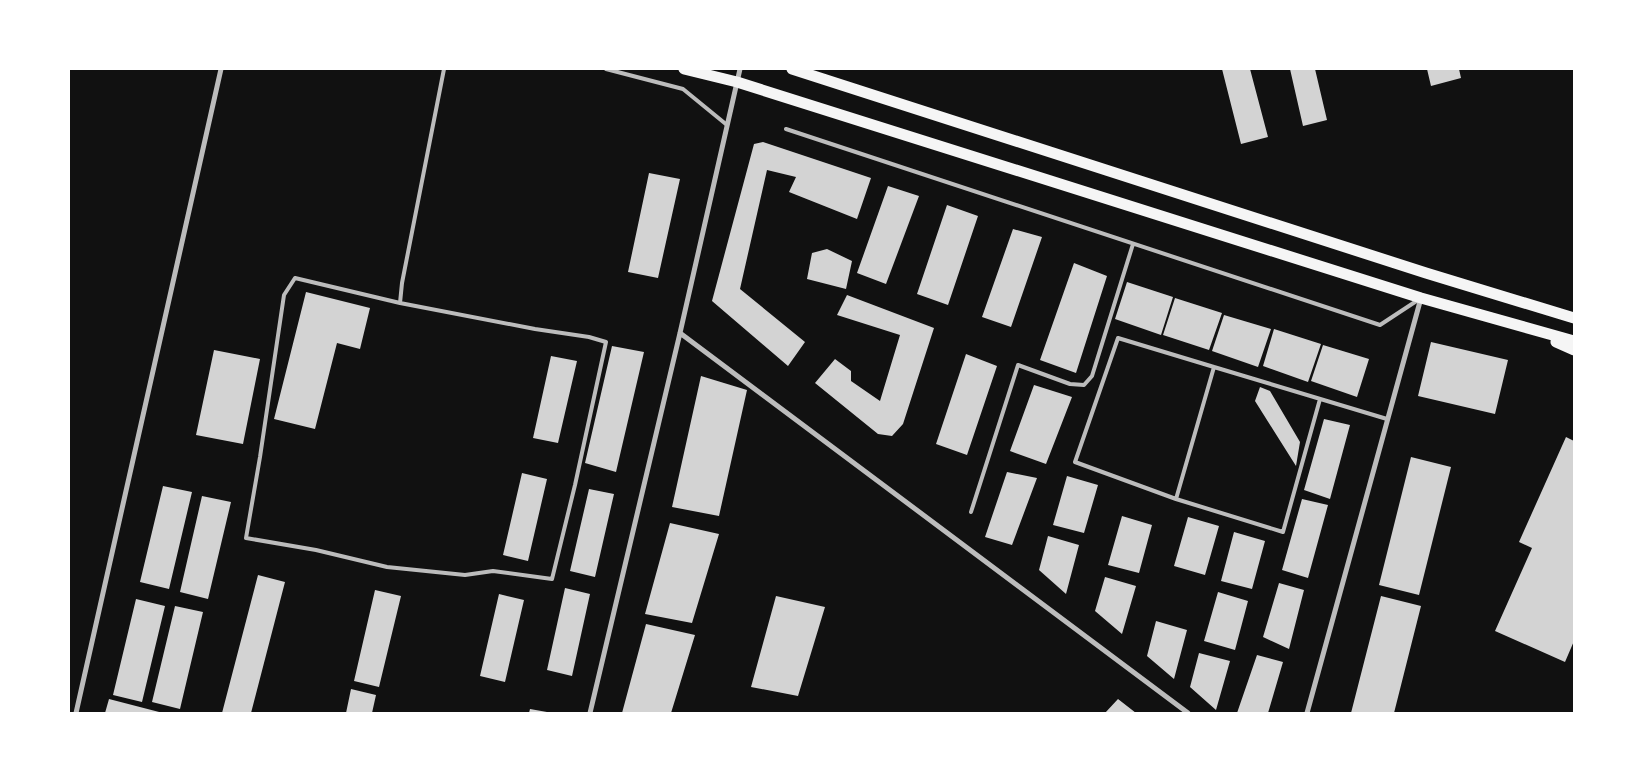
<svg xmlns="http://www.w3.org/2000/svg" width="1643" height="782" viewBox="0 0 1643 782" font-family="Raleway,sans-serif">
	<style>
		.building { fill: #d3d3d3 }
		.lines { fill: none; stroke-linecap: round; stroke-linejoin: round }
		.service { stroke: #bcbcbc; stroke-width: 4 }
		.minor { stroke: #bcbcbc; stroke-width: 5 }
		.primary { stroke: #f5f5f5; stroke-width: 11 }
	</style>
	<rect width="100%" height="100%" fill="#111"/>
	<path class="building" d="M 1222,69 L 1250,69 L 1268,137 L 1241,144 Z
		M 1290,69 L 1315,69 L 1327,120 L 1303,126 Z
		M 1427,69 L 1459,69 L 1461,78 L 1431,86 Z
		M 763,142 L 871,178 L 857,219 L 789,192 L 796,177 L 767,170 L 740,289 L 805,342 L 788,366 L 712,301 L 754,144 Z
		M 649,173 L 680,179 L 658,278 L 628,272 Z
		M 888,186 L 919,196 L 886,284 L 857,273 Z
		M 947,205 L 978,216 L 948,305 L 917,294 Z
		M 1013,229 L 1042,237 L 1011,327 L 982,317 Z
		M 827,249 L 852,261 L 846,289 L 807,279 L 812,253 Z
		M 1074,263 L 1107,276 L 1076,373 L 1040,360 Z
		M 1127,282 L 1173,297 L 1161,335 L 1115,319 Z
		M 306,292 L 370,308 L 360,349 L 337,343 L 315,429 L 274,419 Z
		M 847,295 L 934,328 L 903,424 L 892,436 L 878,434 L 815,383 L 835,359 L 851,371 L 851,381 L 880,401 L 900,335 L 837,315 Z
		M 1175,298 L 1222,313 L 1209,350 L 1163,335 Z
		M 1224,315 L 1271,329 L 1258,367 L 1212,351 Z
		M 1274,329 L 1321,344 L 1308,382 L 1263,366 Z
		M 1431,342 L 1508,360 L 1495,414 L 1418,396 Z
		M 1323,345 L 1369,359 L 1357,397 L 1311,381 Z
		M 612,346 L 644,352 L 616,472 L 585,463 Z
		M 214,350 L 260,359 L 243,444 L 196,435 Z
		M 966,354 L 997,366 L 967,455 L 936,444 Z
		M 551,356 L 577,361 L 558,443 L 533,438 Z
		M 701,376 L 747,390 L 719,516 L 672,507 Z
		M 1034,385 L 1072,397 L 1046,464 L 1010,451 Z
		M 1260,387 L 1270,391 L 1300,442 L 1296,466 L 1255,401 Z
		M 1324,419 L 1350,425 L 1330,499 L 1304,490 Z
		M 1566,437 L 1574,441 L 1574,641 L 1565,662 L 1495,631 L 1532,548 L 1519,542 Z
		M 1411,457 L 1451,467 L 1419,595 L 1379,585 Z
		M 1007,472 L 1037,478 L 1012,545 L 985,537 Z
		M 522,473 L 547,479 L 528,561 L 503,555 Z
		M 1067,476 L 1098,485 L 1084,533 L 1053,525 Z
		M 163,486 L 192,492 L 169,589 L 140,582 Z
		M 589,489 L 614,494 L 595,577 L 570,571 Z
		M 202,496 L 231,502 L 208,599 L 180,592 Z
		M 1302,499 L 1328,505 L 1308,578 L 1282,570 Z
		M 1122,516 L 1152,525 L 1139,573 L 1108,565 Z
		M 1188,517 L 1219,526 L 1205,575 L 1174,566 Z
		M 670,523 L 719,534 L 692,623 L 645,614 Z
		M 1234,532 L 1265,541 L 1252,589 L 1221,581 Z
		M 1048,536 L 1079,545 L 1066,594 L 1039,570 Z
		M 258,575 L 285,582 L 251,713 L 222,713 Z
		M 1105,577 L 1136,586 L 1122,634 L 1095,611 Z
		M 1279,583 L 1304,590 L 1289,649 L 1263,637 Z
		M 565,588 L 590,594 L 572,676 L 547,670 Z
		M 375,590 L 401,596 L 379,687 L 354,681 Z
		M 1218,592 L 1248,601 L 1235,650 L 1204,641 Z
		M 499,594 L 524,600 L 505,682 L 480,676 Z
		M 776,596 L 825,607 L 798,696 L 751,687 Z
		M 1381,596 L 1421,606 L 1394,713 L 1351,713 Z
		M 136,599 L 165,606 L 142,702 L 113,695 Z
		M 175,606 L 203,612 L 180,709 L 152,702 Z
		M 1156,621 L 1187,630 L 1174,679 L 1147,656 Z
		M 646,624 L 695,635 L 671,713 L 622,713 Z
		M 1199,653 L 1230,661 L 1216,710 L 1190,687 Z
		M 1257,655 L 1283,662 L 1268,713 L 1237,713 Z
		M 351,689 L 376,695 L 372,713 L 346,713 Z
		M 109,699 L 163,713 L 105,713 Z
		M 1118,699 L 1136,713 L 1105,713 Z
		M 530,709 L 547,712 L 547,713 L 529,713 Z"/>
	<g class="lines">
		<path class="service" d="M 606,69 L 683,89 L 727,125
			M 786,129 L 1380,325 L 1418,300
			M 400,303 L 295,278 L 284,295 L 260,457 L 246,538 L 316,550 L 387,567 L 465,575 L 493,571 L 552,579 L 575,485 L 606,342 L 589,337 L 535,329 L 400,303 L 402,283 L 444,69
			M 1320,399 L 1283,532 L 1176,499 L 1214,367 L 1387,419
			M 1176,499 L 1075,462 L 1118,338 L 1214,367
			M 971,512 L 1018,365 L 1070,384 L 1084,385 L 1092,376 L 1133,244"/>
		<path class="minor" d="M 680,333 L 1188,713
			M 76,713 L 221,69
			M 590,713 L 680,333 L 740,69
			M 1307,713 L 1421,298"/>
		<path class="primary" d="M 684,69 L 737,82 L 1421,298 L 1574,341
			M 792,69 L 1426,273 L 1574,318
			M 1556,342 L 1574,350"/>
	</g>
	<rect width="1643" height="782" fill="none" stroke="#ffffff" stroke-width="140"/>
</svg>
